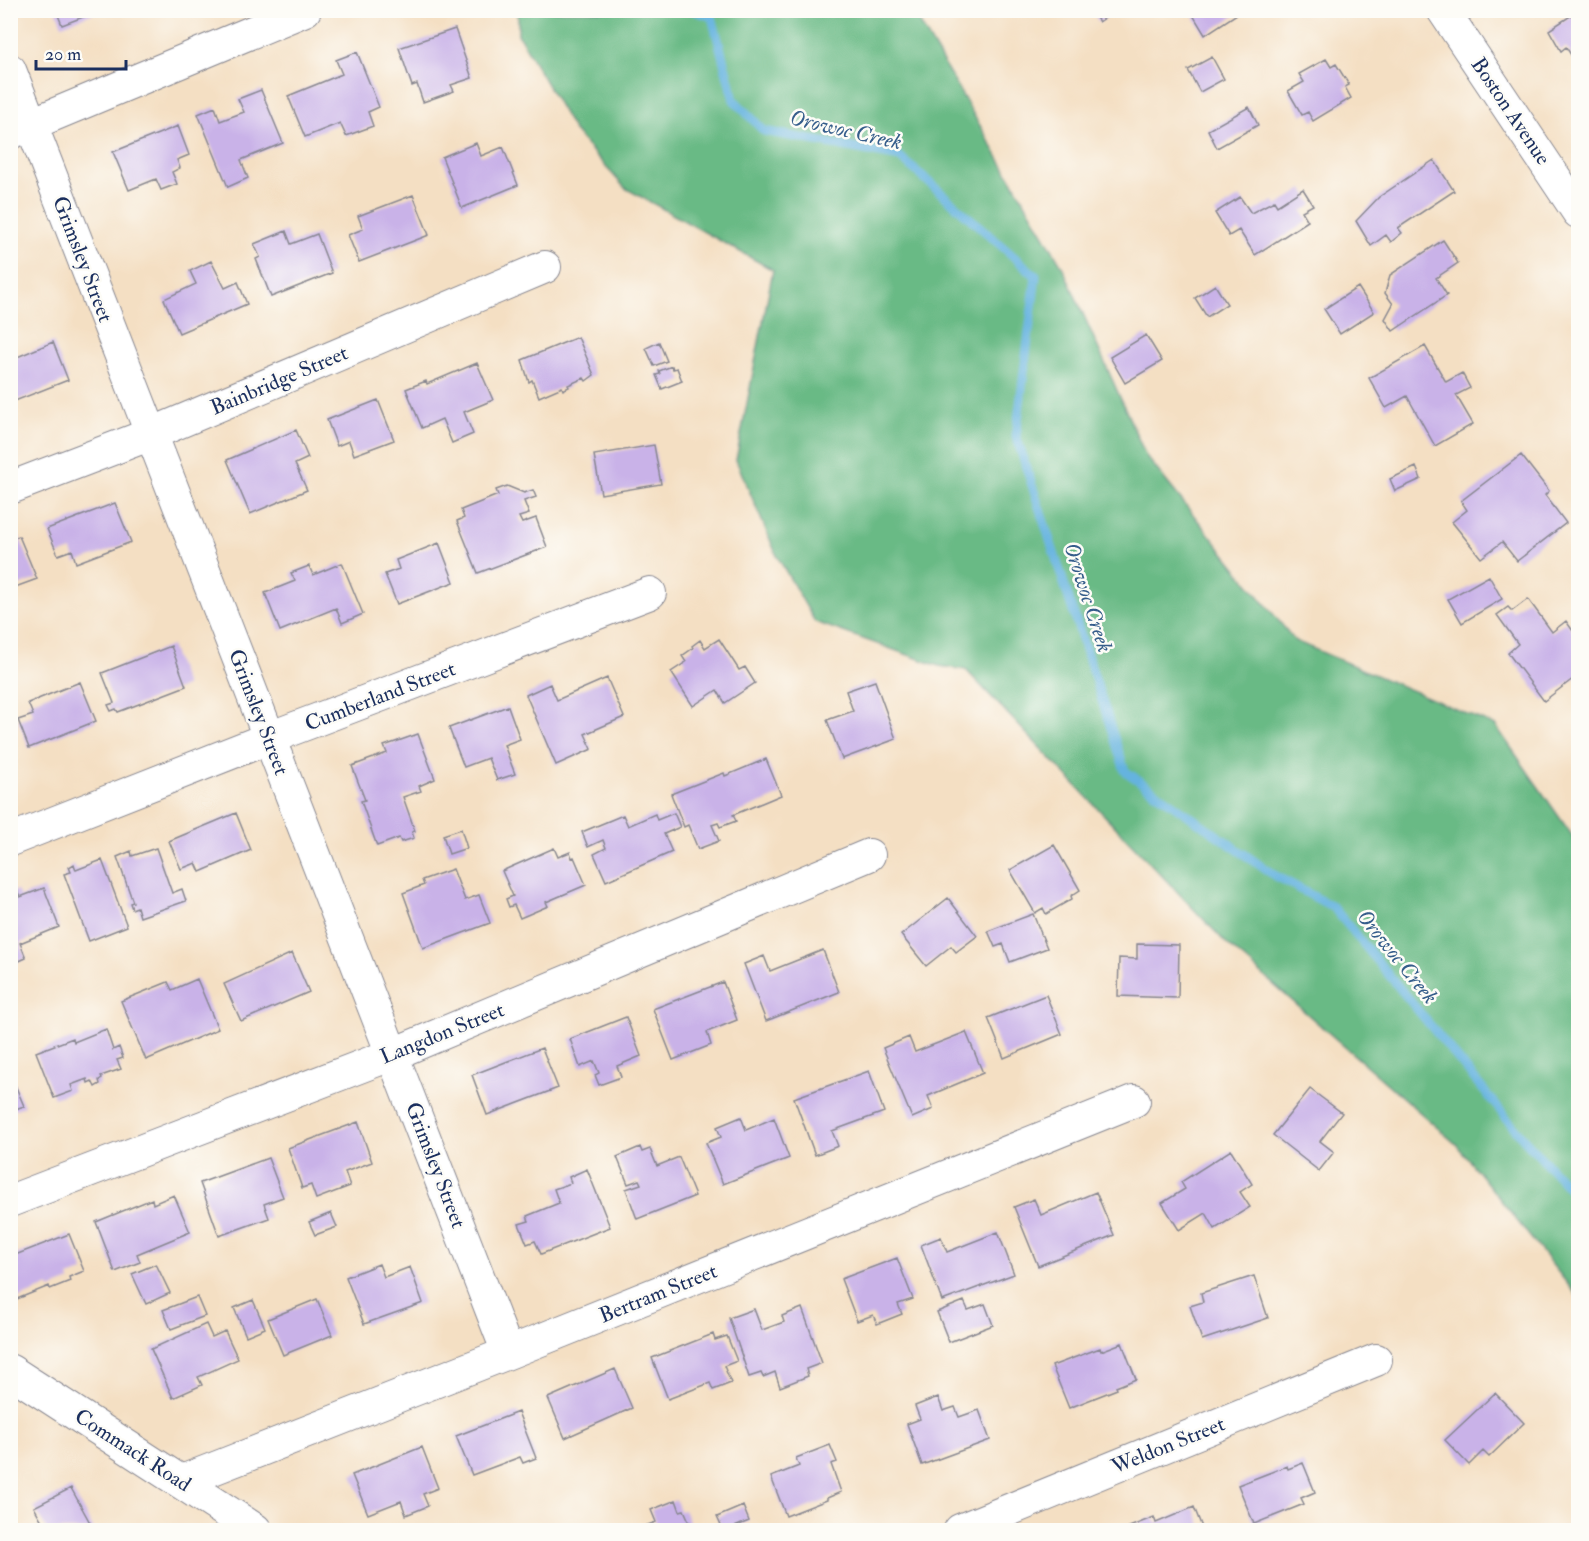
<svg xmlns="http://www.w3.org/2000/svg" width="1589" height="1541" viewBox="0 0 1589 1541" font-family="'IM FELL Double Pica',serif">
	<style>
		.forest { fill: #69ba85; stroke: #427472; stroke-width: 1.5 }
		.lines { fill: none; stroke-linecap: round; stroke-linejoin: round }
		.stream { stroke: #65b3df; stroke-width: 9 }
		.building { fill: #c9b2e8 }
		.minor-casing { stroke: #888790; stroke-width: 34 }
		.tertiary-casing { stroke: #888790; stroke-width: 35 }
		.minor { stroke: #fff; stroke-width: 32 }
		.tertiary { stroke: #fff; stroke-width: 33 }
		.labels { text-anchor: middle; stroke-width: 5; stroke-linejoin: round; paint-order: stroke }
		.street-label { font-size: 21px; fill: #1b2f5e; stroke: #fdfcf7 }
		.water-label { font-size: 22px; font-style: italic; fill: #355d8b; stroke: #fdfcf7 }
	</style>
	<rect width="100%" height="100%" fill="#fdfcf7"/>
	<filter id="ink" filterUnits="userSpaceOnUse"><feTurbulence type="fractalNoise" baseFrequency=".0167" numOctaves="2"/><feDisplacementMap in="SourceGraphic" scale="12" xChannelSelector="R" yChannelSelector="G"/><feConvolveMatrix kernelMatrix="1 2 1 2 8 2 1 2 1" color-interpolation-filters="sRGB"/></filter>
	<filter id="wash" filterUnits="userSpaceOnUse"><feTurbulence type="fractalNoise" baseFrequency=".008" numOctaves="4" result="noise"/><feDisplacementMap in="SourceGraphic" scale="24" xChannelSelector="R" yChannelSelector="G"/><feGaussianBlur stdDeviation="1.35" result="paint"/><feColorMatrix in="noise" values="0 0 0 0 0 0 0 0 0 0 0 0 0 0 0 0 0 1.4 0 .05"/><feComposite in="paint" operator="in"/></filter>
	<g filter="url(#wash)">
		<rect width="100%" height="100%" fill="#f4dfc3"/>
		<path class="forest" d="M 518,11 L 913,11 L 1062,266 L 1146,456 L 1295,641 L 1496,726 L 1578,844 L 1578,1297 L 1456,1144 L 1226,943 L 966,670 L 939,666 L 815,622 L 777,556 L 736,460 L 773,270 L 625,188 L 574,131 L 518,34 Z"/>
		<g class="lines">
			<path class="stream" d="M 692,10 L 712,17 L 734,100 L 764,131 L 900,157 L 1036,276 L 1016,436 L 1125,771 L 1274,875 L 1333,907 L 1522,1137 L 1578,1198"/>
		</g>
		<g id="blocks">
			<path class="building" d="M 56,10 L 99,10 L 99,11 L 62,25 Z
				M 1091,10 L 1117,10 L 1099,22 Z
				M 1190,10 L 1243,10 L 1205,35 Z
				M 1578,11 L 1578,59 L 1575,61 L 1566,47 L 1561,51 L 1549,30 Z
				M 455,29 L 472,78 L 451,85 L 454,91 L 423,102 L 417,84 L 412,86 L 399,48 Z
				M 357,52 L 379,107 L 368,112 L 373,126 L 346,136 L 340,123 L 305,137 L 288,96 L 342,74 L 336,60 Z
				M 1212,57 L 1224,79 L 1200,92 L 1188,70 Z
				M 1326,59 L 1331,67 L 1336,64 L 1349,85 L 1345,87 L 1351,98 L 1313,121 L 1308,112 L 1302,115 L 1288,91 L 1304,82 L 1299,74 Z
				M 261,90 L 283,143 L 241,160 L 248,178 L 228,187 L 198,114 L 215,107 L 220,121 L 244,112 L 238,99 Z
				M 1249,107 L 1258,125 L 1217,148 L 1208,130 Z
				M 178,126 L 189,155 L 177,160 L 180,168 L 172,172 L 177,184 L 161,190 L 156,179 L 129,190 L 113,152 Z
				M 476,143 L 481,156 L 503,147 L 518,185 L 462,208 L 442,157 Z
				M 1434,160 L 1454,191 L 1398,228 L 1402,233 L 1391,242 L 1386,235 L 1371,246 L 1356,221 L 1379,197 Z
				M 1303,189 L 1313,205 L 1302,211 L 1308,221 L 1255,255 L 1239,230 L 1229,236 L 1215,213 L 1240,197 L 1251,213 L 1274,201 L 1277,206 Z
				M 413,195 L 429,235 L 359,262 L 348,235 L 363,229 L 358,216 Z
				M 286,231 L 291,244 L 317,234 L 332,273 L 271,297 L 256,259 L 260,257 L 254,244 Z
				M 1443,240 L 1458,263 L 1436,278 L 1447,295 L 1393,331 L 1385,319 L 1393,304 L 1385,293 L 1390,275 Z
				M 211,261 L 225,288 L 238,282 L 247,304 L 179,333 L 164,299 L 196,284 L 190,271 Z
				M 1215,285 L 1227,304 L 1207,317 L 1195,298 Z
				M 1358,287 L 1374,312 L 1340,334 L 1324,309 Z
				M 1146,335 L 1162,361 L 1125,383 L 1110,357 Z
				M 578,337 L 594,375 L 586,381 L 584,378 L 568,385 L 569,387 L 563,390 L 562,387 L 539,397 L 532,380 L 529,382 L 522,360 Z
				M 53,342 L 68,380 L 10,403 L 10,360 Z
				M 659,342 L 667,361 L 654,366 L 646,348 Z
				M 1425,346 L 1446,382 L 1462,373 L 1470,388 L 1456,395 L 1473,424 L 1435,446 L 1407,396 L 1386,408 L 1369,378 Z
				M 477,363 L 493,400 L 464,412 L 473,434 L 452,443 L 442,419 L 422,428 L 406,389 L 426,381 L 427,384 Z
				M 672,366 L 673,369 L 677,368 L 682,381 L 662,389 L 656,375 L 660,374 L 659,371 Z
				M 378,400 L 394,440 L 354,455 L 349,441 L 337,446 L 327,420 Z
				M 296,430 L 308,458 L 295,464 L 307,490 L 250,514 L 227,460 Z
				M 654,445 L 661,484 L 601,494 L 594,455 Z
				M 1521,455 L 1549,491 L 1545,495 L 1566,523 L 1517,561 L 1502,542 L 1481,558 L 1452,522 L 1467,510 L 1461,501 Z
				M 1416,467 L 1421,479 L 1395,491 L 1390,479 Z
				M 507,486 L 524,493 L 533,490 L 536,497 L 524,501 L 529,514 L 519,517 L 522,523 L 536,518 L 547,547 L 478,573 L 457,521 L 464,518 L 461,510 L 498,495 L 496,490 Z
				M 115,503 L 131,542 L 76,563 L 72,550 L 58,555 L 47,529 Z
				M 19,536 L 37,579 L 10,589 L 10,539 Z
				M 439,543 L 454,582 L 397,604 L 385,574 L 399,569 L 396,560 Z
				M 342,563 L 363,614 L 342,623 L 336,608 L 280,631 L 265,593 L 295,581 L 291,573 L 309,566 L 313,575 Z
				M 1489,576 L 1502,599 L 1462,623 L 1448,599 Z
				M 1528,599 L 1552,632 L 1566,621 L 1578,638 L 1578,675 L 1544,701 L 1508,653 L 1518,644 L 1497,615 L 1508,607 L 1512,611 Z
				M 719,639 L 739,670 L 745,667 L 755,683 L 725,703 L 717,690 L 693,706 L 671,672 L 686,662 L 682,656 L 693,648 L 692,646 L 700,640 L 705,648 Z
				M 171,646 L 186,686 L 118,712 L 116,709 L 111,711 L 108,705 L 114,703 L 102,673 Z
				M 607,678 L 624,717 L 585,734 L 592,749 L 556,765 L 526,695 L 550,684 L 557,700 Z
				M 875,681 L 896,739 L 842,759 L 827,720 L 853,711 L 846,691 Z
				M 80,682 L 96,721 L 29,748 L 18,720 L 33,715 L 28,703 Z
				M 508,706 L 520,739 L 504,745 L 515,774 L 497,780 L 488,758 L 464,767 L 449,728 Z
				M 418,734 L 435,779 L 419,786 L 421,791 L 403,797 L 415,831 L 412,832 L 414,838 L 401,842 L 399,838 L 377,846 L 361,801 L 365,800 L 352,766 L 387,753 L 384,746 Z
				M 766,759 L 781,795 L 733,815 L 736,821 L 720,827 L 718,823 L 712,825 L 719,841 L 698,849 L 688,825 L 684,827 L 671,794 L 724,773 L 725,776 Z
				M 236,813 L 251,850 L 200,872 L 196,863 L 181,869 L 169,841 Z
				M 674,813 L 680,827 L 664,834 L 672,852 L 606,881 L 594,854 L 606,848 L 603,840 L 588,847 L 582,832 L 623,815 L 628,826 L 655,814 L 657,820 Z
				M 461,829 L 467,848 L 449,854 L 443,835 Z
				M 1054,845 L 1080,890 L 1071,896 L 1072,899 L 1046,914 L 1043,908 L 1035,913 L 1010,870 Z
				M 156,848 L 172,893 L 182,889 L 186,901 L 140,917 L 137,907 L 132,909 L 130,903 L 133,902 L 117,857 L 131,851 L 132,856 Z
				M 554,848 L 558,857 L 570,852 L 572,858 L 574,857 L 586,885 L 546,902 L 548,906 L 520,918 L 514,905 L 509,907 L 506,899 L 513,896 L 502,871 Z
				M 102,860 L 127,926 L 89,941 L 64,874 L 71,872 L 69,867 L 74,864 L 76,870 Z
				M 453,869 L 465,900 L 479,895 L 490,923 L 423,948 L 403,893 L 424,885 L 422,880 Z
				M 44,888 L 59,927 L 20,943 L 26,958 L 10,965 L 10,893 L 17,890 L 20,897 Z
				M 948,898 L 977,936 L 956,952 L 951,946 L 926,966 L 901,935 Z
				M 1033,914 L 1047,948 L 1010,962 L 1003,944 L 995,947 L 988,931 Z
				M 1137,944 L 1179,945 L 1178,998 L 1118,996 L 1119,958 L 1137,959 Z
				M 823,950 L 839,992 L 766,1021 L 744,964 L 764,956 L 770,971 Z
				M 292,953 L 309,992 L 241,1021 L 224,984 Z
				M 197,979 L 218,1029 L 146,1060 L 121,1001 L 168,982 L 172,990 Z
				M 723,982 L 737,1020 L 707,1032 L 711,1045 L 673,1060 L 653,1009 Z
				M 1046,995 L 1062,1034 L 1004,1058 L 988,1018 Z
				M 626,1017 L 641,1056 L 617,1066 L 621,1077 L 599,1085 L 595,1075 L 599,1073 L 594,1061 L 580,1067 L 570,1039 Z
				M 106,1029 L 113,1050 L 119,1047 L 123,1058 L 117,1060 L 121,1069 L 101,1076 L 102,1078 L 99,1080 L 100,1084 L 95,1087 L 92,1081 L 88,1083 L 87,1079 L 71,1085 L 73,1091 L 54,1098 L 36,1052 L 73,1038 L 74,1042 Z
				M 966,1032 L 983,1073 L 928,1096 L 933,1109 L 912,1118 L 883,1048 L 909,1037 L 915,1052 Z
				M 542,1048 L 558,1088 L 487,1115 L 472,1075 Z
				M 869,1071 L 884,1112 L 832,1131 L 838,1146 L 815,1155 L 794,1098 Z
				M 10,1073 L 24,1106 L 10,1111 Z
				M 1310,1089 L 1342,1113 L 1320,1141 L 1334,1152 L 1319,1171 L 1273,1135 Z
				M 741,1117 L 746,1130 L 774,1118 L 789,1158 L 723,1184 L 706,1143 L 721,1137 L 717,1127 Z
				M 358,1122 L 372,1162 L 345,1172 L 350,1186 L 316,1199 L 311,1185 L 302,1188 L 288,1148 Z
				M 640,1147 L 642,1152 L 650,1149 L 657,1166 L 679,1157 L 695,1196 L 637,1219 L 626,1189 L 641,1184 L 639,1180 L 628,1184 L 617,1157 Z
				M 1231,1150 L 1252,1184 L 1240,1192 L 1250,1207 L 1215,1229 L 1206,1213 L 1179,1230 L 1162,1203 L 1185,1189 L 1181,1182 Z
				M 268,1158 L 283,1197 L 264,1204 L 269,1218 L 219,1236 L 200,1183 Z
				M 587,1169 L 610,1227 L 541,1254 L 535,1241 L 527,1244 L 519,1224 L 529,1221 L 527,1216 L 559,1203 L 554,1189 L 571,1183 L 569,1177 Z
				M 1096,1192 L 1114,1235 L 1038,1266 L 1014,1207 L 1034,1199 L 1041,1215 Z
				M 174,1195 L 190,1232 L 137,1254 L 140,1262 L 115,1272 L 96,1222 L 152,1199 L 153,1204 Z
				M 331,1213 L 337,1227 L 315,1235 L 309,1222 Z
				M 998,1232 L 1014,1274 L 942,1301 L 921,1245 L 941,1237 L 947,1252 Z
				M 69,1234 L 84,1271 L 69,1277 L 70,1281 L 50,1289 L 49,1286 L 17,1299 L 10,1282 L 10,1257 Z
				M 897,1258 L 913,1299 L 898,1304 L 902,1314 L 877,1324 L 873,1315 L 857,1321 L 841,1279 Z
				M 156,1264 L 170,1293 L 146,1304 L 132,1274 Z
				M 379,1264 L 384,1277 L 410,1267 L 423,1303 L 364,1324 L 346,1277 Z
				M 1254,1276 L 1268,1318 L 1202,1340 L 1190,1306 L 1203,1302 L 1201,1293 Z
				M 197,1297 L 205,1316 L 171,1329 L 163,1310 Z
				M 317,1299 L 332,1335 L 283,1355 L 268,1319 Z
				M 253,1300 L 265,1328 L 246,1336 L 234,1308 Z
				M 964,1301 L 968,1310 L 985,1304 L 993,1325 L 949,1342 L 937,1312 Z
				M 802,1308 L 822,1363 L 806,1369 L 808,1376 L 780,1387 L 775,1372 L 763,1377 L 761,1373 L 749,1377 L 729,1318 L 754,1309 L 762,1330 L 784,1322 L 782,1316 Z
				M 206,1324 L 212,1337 L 225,1331 L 238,1359 L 198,1377 L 202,1385 L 173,1398 L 151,1349 Z
				M 713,1334 L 715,1340 L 727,1336 L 737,1361 L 724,1366 L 731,1383 L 713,1390 L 710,1383 L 668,1399 L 652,1358 Z
				M 1122,1343 L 1136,1379 L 1116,1387 L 1117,1389 L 1069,1408 L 1052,1366 L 1100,1348 L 1101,1351 Z
				M 615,1369 L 632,1408 L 565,1438 L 548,1398 Z
				M 1495,1393 L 1524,1423 L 1489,1457 L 1483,1451 L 1469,1465 L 1445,1440 Z
				M 938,1397 L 943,1411 L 955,1407 L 959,1417 L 979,1410 L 990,1440 L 922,1465 L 907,1424 L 920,1419 L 915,1406 Z
				M 518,1412 L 536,1458 L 523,1463 L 520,1457 L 472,1475 L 456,1436 Z
				M 830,1445 L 837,1462 L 831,1464 L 841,1492 L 827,1498 L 827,1500 L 786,1516 L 771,1477 L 799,1466 L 796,1458 Z
				M 422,1447 L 438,1488 L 423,1494 L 428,1506 L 406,1515 L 401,1501 L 368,1514 L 352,1475 Z
				M 1303,1463 L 1315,1492 L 1301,1498 L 1304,1504 L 1254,1524 L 1238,1485 L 1287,1466 L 1288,1469 Z
				M 71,1488 L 94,1530 L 47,1530 L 34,1507 Z
				M 676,1500 L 680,1511 L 684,1510 L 693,1530 L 634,1530 L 656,1522 L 651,1510 Z
				M 743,1506 L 749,1521 L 727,1530 L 723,1530 L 717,1517 Z
				M 1194,1507 L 1203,1530 L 1122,1530 L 1154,1517 L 1156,1523 Z"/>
		</g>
	</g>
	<g filter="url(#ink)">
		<use href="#blocks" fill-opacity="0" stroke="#888790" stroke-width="1.5"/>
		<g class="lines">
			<defs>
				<path id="minor" d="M 1443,10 L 1578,212
					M 10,70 L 508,1353
					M 10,133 L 305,10
					M 10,488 L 151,434 L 545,267
					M 10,840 L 269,738 L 650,593
					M 10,1201 L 393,1054 L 869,855
					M 182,1481 L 508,1353 L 1134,1101
					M 960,1530 L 1376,1360"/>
				<path id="tertiary" d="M 10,1371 L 255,1530"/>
			</defs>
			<use href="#minor" class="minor-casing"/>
			<use href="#tertiary" class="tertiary-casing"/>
			<use href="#minor" class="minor"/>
			<use href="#tertiary" class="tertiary"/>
		</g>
	</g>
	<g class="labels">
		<g class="street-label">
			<text transform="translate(1511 111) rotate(56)" y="7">Boston Avenue</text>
			<text transform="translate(83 259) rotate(69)" y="7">Grimsley Street</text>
			<text transform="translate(279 380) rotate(-23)" y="7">Bainbridge Street</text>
			<text transform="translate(380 696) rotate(-21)" y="7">Cumberland Street</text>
			<text transform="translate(259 712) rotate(69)" y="7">Grimsley Street</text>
			<text transform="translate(442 1033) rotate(-22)" y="7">Langdon Street</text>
			<text transform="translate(436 1165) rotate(69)" y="7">Grimsley Street</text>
			<text transform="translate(658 1293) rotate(-22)" y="7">Bertram Street</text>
			<text transform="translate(1168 1445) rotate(-22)" y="7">Weldon Street</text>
			<text transform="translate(133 1450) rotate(33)" y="7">Commack Road</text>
		</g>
		<g class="water-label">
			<text transform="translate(846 129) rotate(13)" y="8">Orowoc Creek</text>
			<text transform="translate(1089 597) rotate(72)" y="8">Orowoc Creek</text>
			<text transform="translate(1398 956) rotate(51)" y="8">Orowoc Creek</text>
		</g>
	</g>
	<rect width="1589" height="1541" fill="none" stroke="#fdfcf7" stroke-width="36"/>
	<path d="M36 60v9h90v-9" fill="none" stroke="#1b2f5e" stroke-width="3"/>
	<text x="45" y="60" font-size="18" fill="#1b2f5e" stroke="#fdfcf7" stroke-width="4.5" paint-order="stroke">20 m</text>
</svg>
